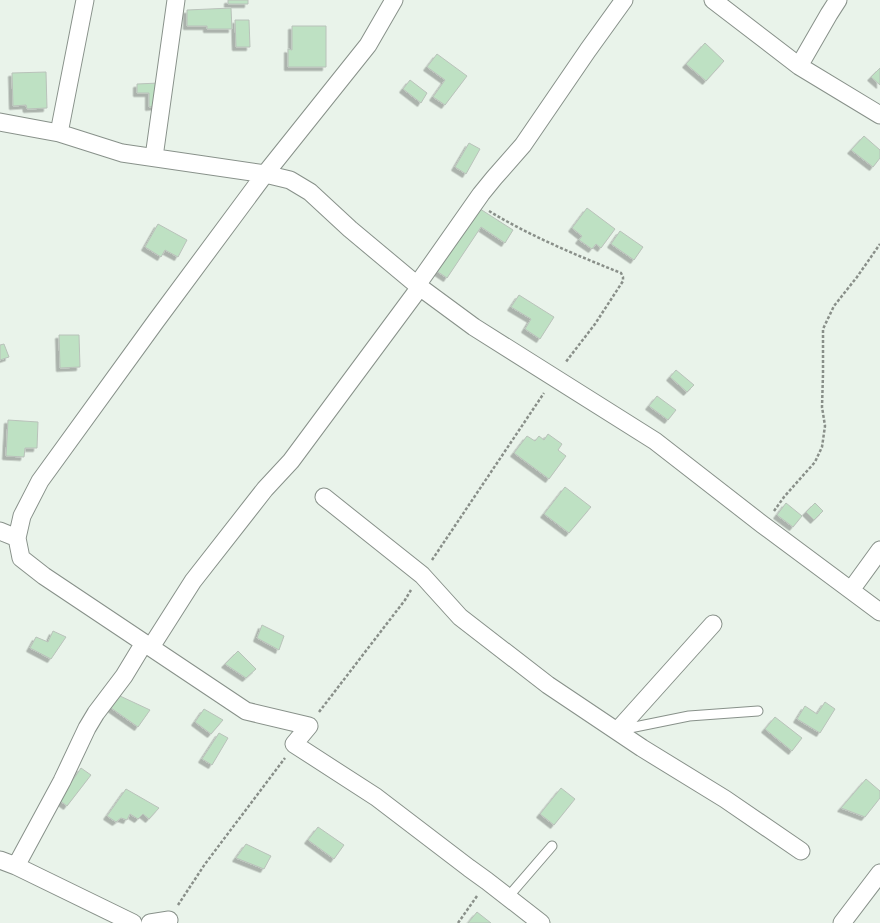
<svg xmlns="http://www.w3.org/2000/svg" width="880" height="923" viewBox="0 0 880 923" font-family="'IBM Plex Sans',sans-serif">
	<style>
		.building { fill: #bee1c3; stroke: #b9c2ba; filter: url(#shadow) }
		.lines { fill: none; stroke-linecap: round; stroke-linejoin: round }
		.lane-casing { stroke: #88918a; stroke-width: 11 }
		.street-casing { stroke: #88918a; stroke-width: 19 }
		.path { stroke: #898f89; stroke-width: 2.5; stroke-dasharray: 3 2; stroke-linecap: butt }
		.lane { stroke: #fff; stroke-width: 9 }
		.street { stroke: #fff; stroke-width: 17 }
	</style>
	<defs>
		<filter id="shadow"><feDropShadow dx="-3.5" dy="3.5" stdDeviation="0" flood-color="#0004"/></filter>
	</defs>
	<rect width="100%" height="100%" fill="#e9f3ea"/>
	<path class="building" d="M 228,0 L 248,0 L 248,4 L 228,4 Z
		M 231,8 L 232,29 L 207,29 L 207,26 L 187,26 L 187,10 Z
		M 235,20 L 249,20 L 250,47 L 236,47 Z
		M 292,26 L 326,26 L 326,67 L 288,67 L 288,49 L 292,50 Z
		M 705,43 L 724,61 L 706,81 L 686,64 Z
		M 437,54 L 467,76 L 445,105 L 433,97 L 445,80 L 427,67 Z
		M 880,68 L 880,85 L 871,77 Z
		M 46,72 L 47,108 L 27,109 L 26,105 L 13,106 L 12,73 Z
		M 410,80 L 427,93 L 421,103 L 403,89 Z
		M 159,83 L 159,106 L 149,107 L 149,93 L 137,93 L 137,84 Z
		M 864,136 L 880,150 L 880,158 L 873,167 L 851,150 Z
		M 469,143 L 480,149 L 466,174 L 455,167 Z
		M 477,207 L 513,230 L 505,243 L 481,227 L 447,278 L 435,270 Z
		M 587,208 L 615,229 L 601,248 L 596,244 L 592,249 L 579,240 L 582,236 L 572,228 Z
		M 158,224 L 187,240 L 178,257 L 165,250 L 161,257 L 145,247 Z
		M 620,231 L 643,247 L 634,260 L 611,244 Z
		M 519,295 L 554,317 L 540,339 L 525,329 L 531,319 L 511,307 Z
		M 59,335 L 79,335 L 80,367 L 60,368 Z
		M 4,344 L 9,357 L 0,360 L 0,345 Z
		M 676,370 L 694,385 L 687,392 L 670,377 Z
		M 657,396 L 676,410 L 668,420 L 649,406 Z
		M 8,420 L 38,422 L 37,448 L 25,448 L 24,457 L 6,456 Z
		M 548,434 L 562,444 L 558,450 L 566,456 L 549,479 L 514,453 L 527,436 L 535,441 L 539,436 L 544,440 Z
		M 565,487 L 591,507 L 569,533 L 544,514 Z
		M 786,503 L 802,516 L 793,527 L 777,515 Z
		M 815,503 L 823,511 L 814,520 L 806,512 Z
		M 262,625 L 284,636 L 279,650 L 257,638 Z
		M 53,631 L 66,637 L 51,659 L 30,648 L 36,637 L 48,642 Z
		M 238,651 L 256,669 L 246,678 L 225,664 Z
		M 120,696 L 150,710 L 138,727 L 111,708 Z
		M 825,702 L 835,709 L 820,733 L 797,719 L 805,706 L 817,714 Z
		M 204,709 L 223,720 L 211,734 L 195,722 Z
		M 775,717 L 802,738 L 792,751 L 765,729 Z
		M 219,733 L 228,738 L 212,765 L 202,759 Z
		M 81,768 L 91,775 L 67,806 L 59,800 Z
		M 866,779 L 880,791 L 880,798 L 865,817 L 841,808 Z
		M 561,788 L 575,799 L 554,825 L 540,814 Z
		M 126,789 L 159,808 L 149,819 L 143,814 L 138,819 L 130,814 L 127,820 L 121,818 L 116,822 L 107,816 Z
		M 318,827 L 344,845 L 334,859 L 308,840 Z
		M 246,844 L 271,856 L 264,869 L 236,858 Z
		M 477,912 L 491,923 L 468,923 Z"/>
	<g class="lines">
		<defs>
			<path id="lane" d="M 620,730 L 689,716 L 758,711
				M 508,897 L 552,846"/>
			<path id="street" d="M 394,0 L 368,45 L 265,174 L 156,321 L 40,481 L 22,516 L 17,538 L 21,558 L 44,576 L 246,711 L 309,726 L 294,744 L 376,797 L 469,868 L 487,881 L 541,923
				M 713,0 L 799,66 L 880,115
				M 799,66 L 829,14 L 838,0
				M 0,122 L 59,133 L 122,153 L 265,174 L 290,180 L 310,192 L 350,229 L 417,285 L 474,327 L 655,441 L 763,525 L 880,612
				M 59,133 L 85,0
				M 154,157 L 176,0
				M 417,285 L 481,194 L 494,178 L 523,145 L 588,50 L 624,0
				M 324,497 L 422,575 L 460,617 L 548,685 L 642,748 L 725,799 L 801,851
				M 0,531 L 17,538
				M 851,590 L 880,550
				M 151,647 L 193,581 L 265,489 L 291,461 L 420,287
				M 617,731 L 713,624
				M 0,860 L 16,866 L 62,781 L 87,728 L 96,713 L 124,676 L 144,643
				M 16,866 L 133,923
				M 150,923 L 169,920
				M 842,923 L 880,873"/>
		</defs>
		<use href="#lane" class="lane-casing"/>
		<use href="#street" class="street-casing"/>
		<path class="path" d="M 489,211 C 530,236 576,255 621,273 L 623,277 L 623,281 L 595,324 L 565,363
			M 774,511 L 784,497 L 815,462 L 822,447 L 825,426 L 822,407 L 823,374 L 823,329 L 834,306 L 857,277 L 880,244
			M 432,560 L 544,393
			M 319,712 L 405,600 L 411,590
			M 178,905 L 205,864 L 285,758
			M 458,923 L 477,896"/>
		<use href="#lane" class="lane"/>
		<use href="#street" class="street"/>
	</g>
</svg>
